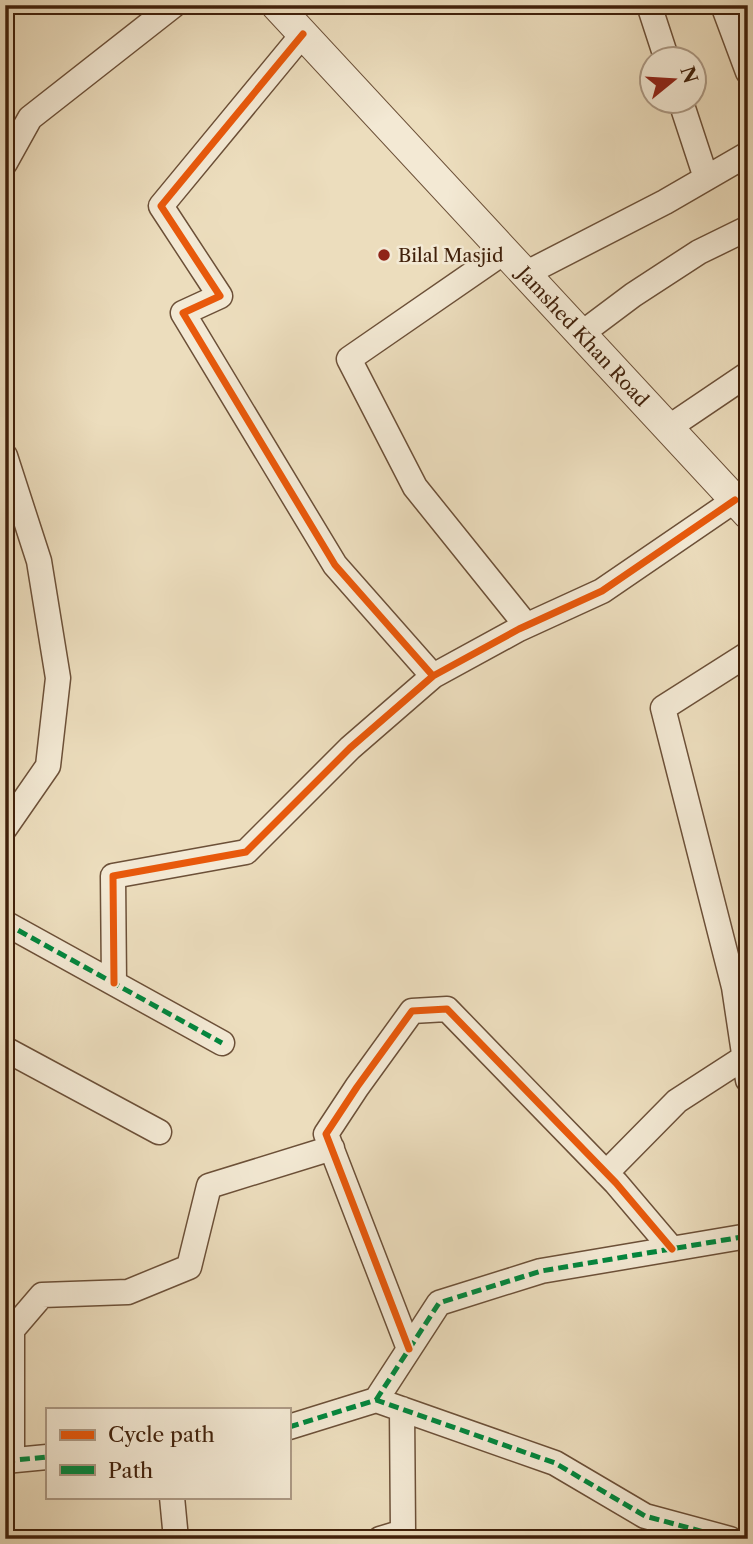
<svg xmlns="http://www.w3.org/2000/svg" width="753" height="1544" viewBox="0 0 753 1544" font-family="'Libre Caslon Text',serif">
	<style>
		.lines { fill: none; stroke-linecap: round; stroke-linejoin: round }
		.minor-casing { stroke: #6c5038; stroke-width: 27 }
		.tertiary-casing { stroke: #6c5038; stroke-width: 32 }
		.minor { stroke: #f3e9d4; stroke-width: 24 }
		.tertiary { stroke: #f3e9d4; stroke-width: 30 }
		.quiet { stroke: #00873e; stroke-width: 5; stroke-dasharray: 10 5; stroke-linecap: butt }
		.cycleway-casing { stroke: #f3e9d4; stroke-width: 11 }
		.cycleway { stroke: #e8590c; stroke-width: 7 }
		.poi-dot { fill: #8f2418; stroke: #f3e9d4; stroke-width: 2.5 }
		.labels { text-anchor: middle; stroke-width: 5; stroke-linejoin: round; paint-order: stroke }
		.poi-label { font-size: 19px; fill: #41210b; stroke: #f3e9d4; text-anchor: start }
		.street-label { font-size: 19px; fill: #41210b; stroke: #f3e9d4 }
	</style>
	<rect width="100%" height="100%" fill="#ecddbd"/>
	<filter id="stains"><feTurbulence type="fractalNoise" baseFrequency=".00286" numOctaves="4"/><feColorMatrix values="0 0 0 0 .2 0 0 0 0 .09 0 0 0 0 .02 0 0 0 .5 -.17"/></filter>
	<radialGradient id="worn" r=".72"><stop offset=".6" stop-color="#630" stop-opacity="0"/><stop offset="1" stop-color="#630" stop-opacity=".3"/></radialGradient>
	<g class="lines">
		<defs>
			<path id="minor" d="M 723,5 L 748,72
				M 651,11 L 667,60
				M 303,34 L 161,206 L 220,296 L 183,313 L 335,565 L 433,676
				M 681,102 L 706,178
				M 5,163 L 30,118 L 174,5
				M 504,252 L 349,359 L 415,487 L 526,625
				M 525,274 L 665,202 L 748,154
				M 581,334 L 633,295 L 699,252 L 748,228
				M 668,428 L 748,374
				M 5,456 L 39,561 L 58,678 L 48,766 L 5,828
				M 748,654 L 663,708 L 734,987 L 748,1080
				M 5,923 L 222,1043
				M 114,983 L 113,876 L 246,852 L 350,748 L 433,676 L 519,629 L 602,591 L 735,500
				M 5,1049 L 159,1132
				M 606,1173 L 677,1101 L 745,1057
				M 409,1349 L 326,1134 L 357,1087 L 412,1011 L 447,1009 L 616,1183 L 672,1249
				M 376,1400 L 439,1303 L 541,1271 L 748,1236
				M 289,1427 L 376,1400 L 555,1463 L 645,1516 L 730,1539
				M 12,1460 L 12,1330 L 42,1295 L 128,1292 L 189,1267 L 209,1186 L 332,1148
				M 5,1461 L 47,1457
				M 172,1497 L 176,1539
				M 380,1539 L 403,1532 L 402,1409"/>
			<g id="tertiary">
				<path id="s1" d="M 276,5 L 748,514"/>
			</g>
		</defs>
		<use href="#minor" class="minor-casing"/>
		<use href="#tertiary" class="tertiary-casing"/>
		<use href="#minor" class="minor"/>
		<use href="#tertiary" class="tertiary"/>
		<path class="quiet" d="M 5,923 L 222,1043
			M 376,1400 L 439,1303 L 541,1271 L 748,1236
			M 289,1427 L 376,1400 L 555,1463 L 645,1516 L 730,1539
			M 5,1461 L 47,1457"/>
		<defs>
			<path id="cycleway" d="M 303,34 L 161,206 L 220,296 L 183,313 L 335,565 L 433,676
				M 114,983 L 113,876 L 246,852 L 350,748 L 433,676 L 519,629 L 602,591 L 735,500
				M 409,1349 L 326,1134 L 357,1087 L 412,1011 L 447,1009 L 616,1183 L 672,1249"/>
		</defs>
		<use href="#cycleway" class="cycleway-casing"/>
		<use href="#cycleway" class="cycleway"/>
	</g>
	<circle class="poi-dot" cx="384" cy="255" r="7"/>
	<g class="labels">
		<g class="poi-label">
			<text x="398" y="262">Bilal Masjid</text>
		</g>
		<g class="street-label">
			<text dy="7" stroke="none"><textPath href="#s1" startOffset="452">Jamshed Khan Road</textPath></text>
		</g>
	</g>
	<rect width="753" height="1544" fill="none" stroke="#ecddbd" stroke-width="28"/>
	<rect x="7" y="7" width="739" height="1530" fill="none" stroke="#41210b" stroke-width="3.5"/>
	<rect x="14" y="14" width="725" height="1516" fill="none" stroke="#41210b" stroke-width="2"/>
	<rect x="46" y="1408" width="245" height="91" fill="#f3e9d4" stroke="#ac9984" stroke-width="2"/>
	<rect x="60" y="1430" width="35" height="10" fill="#e8590c" stroke="#ac9984" stroke-width="2"/>
	<text x="108" y="1442" font-size="21" fill="#41210b">Cycle path</text>
	<rect x="60" y="1465" width="35" height="10" fill="#00873e" stroke="#ac9984" stroke-width="2"/>
	<text x="108" y="1478" font-size="21" fill="#41210b">Path</text>
	<g transform="translate(673 80) rotate(72)"><circle r="33" fill="#f3e9d4" stroke="#ac9984" stroke-width="2"/>
	<path d="M0-5L12 26L0 18L-12 26Z" fill="#8f2418"/>
	<text y="-10" font-size="19" font-weight="bold" text-anchor="middle" fill="#41210b">N</text>
	</g>
	<rect width="100%" height="100%" filter="url(#stains)"/>
	<rect width="100%" height="100%" fill="url(#worn)"/>
</svg>
